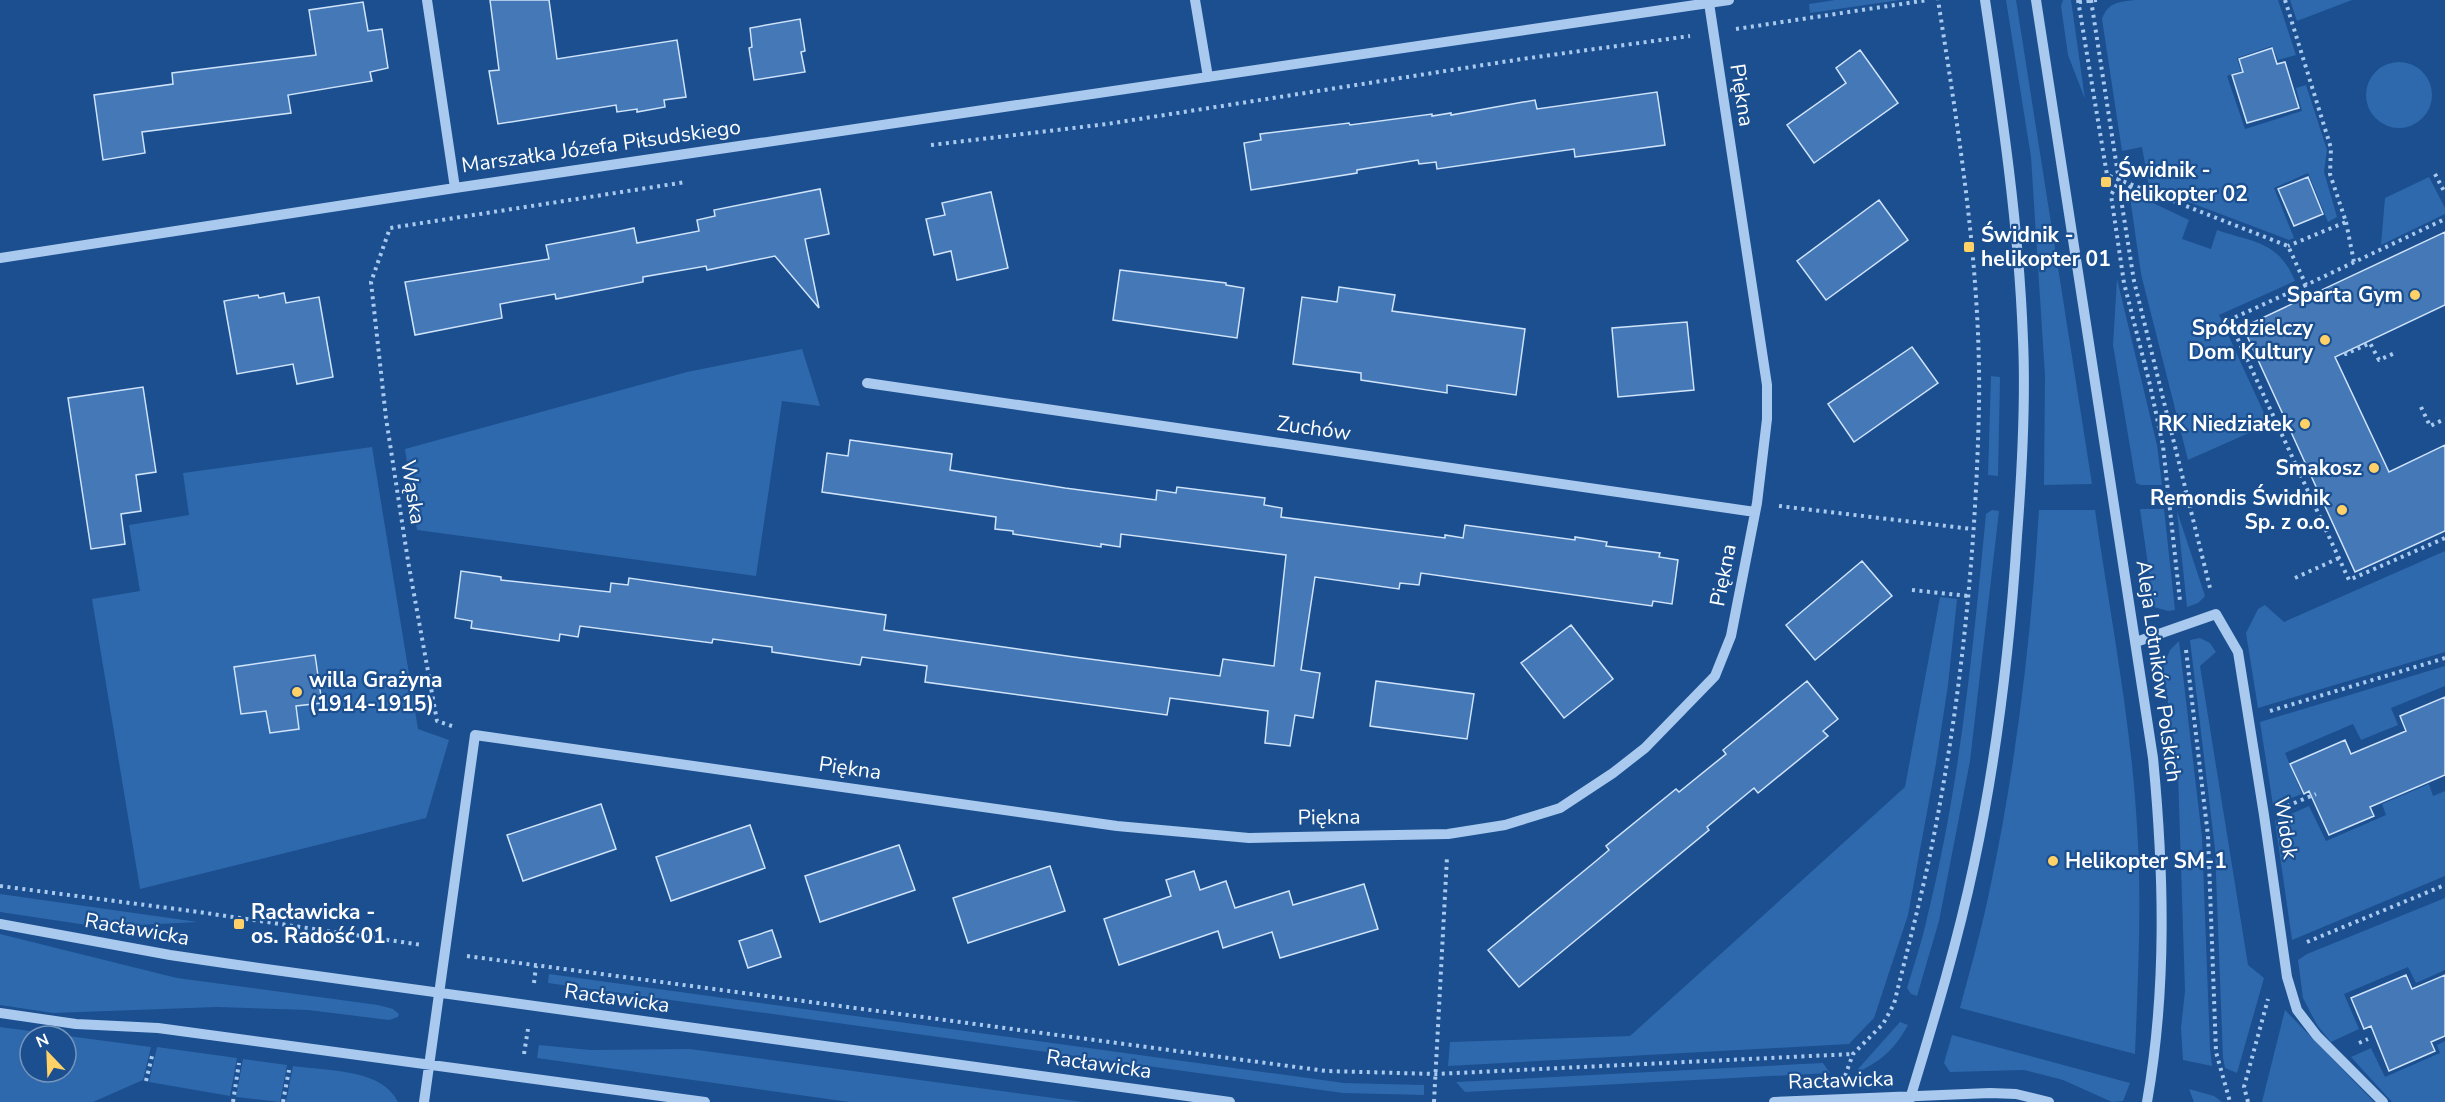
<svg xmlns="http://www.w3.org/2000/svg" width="2445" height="1102" viewBox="0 0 2445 1102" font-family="'Nunito Sans',sans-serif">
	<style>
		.green { fill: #2e69ad; fill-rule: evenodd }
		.building { fill: #4478b7; stroke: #cfe3fa; stroke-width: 1.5 }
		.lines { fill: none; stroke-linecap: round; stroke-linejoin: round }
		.path { stroke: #a9c9ee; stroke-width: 4; stroke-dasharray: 3 4.5; stroke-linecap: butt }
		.minor { stroke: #a9c9ee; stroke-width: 10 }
		.poi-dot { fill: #ffd166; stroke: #1b4f8f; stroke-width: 2 }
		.labels { text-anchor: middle; stroke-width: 4.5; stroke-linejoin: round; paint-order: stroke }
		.street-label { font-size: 21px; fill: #fff; stroke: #1b4f8f }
		.poi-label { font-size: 21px; font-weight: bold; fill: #fff; stroke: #1b4f8f; text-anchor: start }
	</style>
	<rect width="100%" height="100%" fill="#1b4f8f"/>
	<path class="green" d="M 1835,0 L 1900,0 L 1810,13 L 1809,4 Z
		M 2006,0 L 2016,0 L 2092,484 L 2044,485 L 2045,376 L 2031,157 Z
		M 2063,0 L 2071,0 L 2085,99 L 2068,55 L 2061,6 Z
		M 2135,0 L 2278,0 L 2296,55 L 2278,60 L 2272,46 L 2237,58 L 2241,71 L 2227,76 L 2245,129 L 2302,111 L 2296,88 L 2306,85 L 2327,150 L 2324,172 L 2337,217 L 2328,222 L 2308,173 L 2274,188 L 2294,238 L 2289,240 L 2149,187 L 2142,147 L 2122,151 L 2102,19 C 2108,2 2119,2 2135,0 Z
		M 2290,0 L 2352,0 L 2297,21 Z
		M2366 95a33 33 0 1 1 66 0a33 33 0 1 1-66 0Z
		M 2429,177 L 2445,208 L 2445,214 L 2381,245 L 2385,198 Z
		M 2136,195 L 2189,220 L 2182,239 L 2211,249 L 2217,230 C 2255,243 2278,241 2295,281 L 2219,315 L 2269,424 L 2188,460 L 2141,274 L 2130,197 Z
		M 2117,279 L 2157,445 L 2162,485 L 2141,485 L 2136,483 L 2113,345 Z
		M 802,349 L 820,406 L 782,401 L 756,576 L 417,530 L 405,449 L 687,372 Z
		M 1991,376 L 2000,377 L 1998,476 L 1988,475 Z
		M 372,447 L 418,729 L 449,740 L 426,818 L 140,889 L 92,599 L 140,591 L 129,525 L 189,515 L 183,473 Z
		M 2140,509 L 2164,509 L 2175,610 L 2168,611 L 2154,607 Z
		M 1992,510 L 1999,511 L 1970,761 L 1939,921 L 1917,996 L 1911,994 L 1907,988 C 1914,965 1922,941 1927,918 C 1960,785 1973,649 1986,514 Z
		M 2039,510 L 2095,510 C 2110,615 2131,720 2137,826 C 2142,902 2138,978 2135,1054 L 1960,1008 C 1970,970 1981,932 1989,893 C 2016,767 2031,639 2039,510 Z
		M 2177,511 L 2205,596 L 2198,603 L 2187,607 Z
		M 2445,551 L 2445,652 L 2258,708 L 2246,633 L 2258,609 L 2265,605 L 2284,622 Z
		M 1940,597 L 1957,599 L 1948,685 L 1936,763 L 1908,915 L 1874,1018 L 1849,1044 L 1448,1066 L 1450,1042 L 1630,1036 L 1905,787 Z
		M 2200,638 L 2210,643 L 2216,652 L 2200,666 L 2248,965 L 2264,978 L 2237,1073 L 2225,1068 L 2223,1058 L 2215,849 L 2190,640 Z
		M 2179,641 L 2202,837 L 2210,1048 L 2212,1066 L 2183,1060 L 2181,1028 L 2185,991 L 2178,773 L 2163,667 L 2170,650 Z
		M 2445,666 L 2445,686 L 2391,708 L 2398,725 L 2361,740 L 2353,724 L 2285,753 L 2302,794 L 2273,805 L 2260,722 Z
		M 2429,784 L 2433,796 L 2445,791 L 2445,876 L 2292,940 L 2275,821 L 2309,806 L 2326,841 L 2386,815 L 2382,804 Z
		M 0,894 L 198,922 L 100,927 L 0,912 Z
		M 2445,898 L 2445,970 L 2416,983 L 2408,967 L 2344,994 L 2359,1029 L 2331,1042 L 2317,1025 L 2303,998 L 2298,960 L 2307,954 Z
		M 0,934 L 177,978 L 378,1005 L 393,1009 L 399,1014 L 398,1017 L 389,1020 L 308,1010 L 217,1007 L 53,1013 L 0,1005 Z
		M 549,974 L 1344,1083 L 1424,1085 L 1424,1095 L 1343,1093 L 548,983 Z
		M 2285,1010 L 2374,1102 L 2262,1102 Z
		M 1900,1022 L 1908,1025 C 1896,1047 1883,1060 1860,1071 L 1858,1069 Z
		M 0,1027 L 151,1047 L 143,1080 L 93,1102 L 0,1102 ZM 30,1036 L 66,1036 L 66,1072 L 30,1072 Z
		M 1952,1035 L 2130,1083 L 2123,1101 L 2112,1102 L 2063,1080 L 2024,1070 L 1950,1072 L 1944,1063 Z
		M 2445,1041 L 2445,1102 L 2392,1102 L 2351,1057 L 2371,1048 L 2385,1077 L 2440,1053 L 2437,1045 Z
		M 539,1045 L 590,1050 L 690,1049 L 1083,1102 L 849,1102 L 537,1058 Z
		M 157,1047 L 237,1058 L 230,1096 L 149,1082 Z
		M 243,1059 L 287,1065 L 280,1102 L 236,1097 Z
		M 1823,1063 L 1830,1073 L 1465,1092 L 1456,1082 Z
		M 293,1066 C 325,1071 382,1068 398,1102 L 286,1102 Z
		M 2189,1089 L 2214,1096 L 2222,1102 L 2194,1102 Z"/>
	<path class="building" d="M 490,0 L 549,0 L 557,59 L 677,40 L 686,97 L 664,100 L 665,107 L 637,112 L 637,109 L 617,112 L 616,105 L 498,124 L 489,71 L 499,70 Z
		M 363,2 L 368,31 L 382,29 L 388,68 L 370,72 L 372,81 L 288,95 L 291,113 L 142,132 L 145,153 L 103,160 L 94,95 L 173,84 L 172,73 L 316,55 L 309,10 Z
		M 800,19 L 805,51 L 801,52 L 805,72 L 754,80 L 749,48 L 752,47 L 750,28 Z
		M 2272,48 L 2277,64 L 2285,62 L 2299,108 L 2247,123 L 2232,75 L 2243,72 L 2239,59 Z
		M 1860,50 L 1898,103 L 1814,163 L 1787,125 L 1846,83 L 1836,68 Z
		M 1657,92 L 1665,145 L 1575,157 L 1574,149 L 1437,169 L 1436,162 L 1419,164 L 1418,160 L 1357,170 L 1357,173 L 1251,190 L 1244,143 L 1261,140 L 1260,134 L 1349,123 L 1350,125 L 1432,114 L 1432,116 L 1451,113 L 1451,115 L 1535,100 L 1537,109 Z
		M 2308,177 L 2323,214 L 2294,226 L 2278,189 Z
		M 820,189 L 829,234 L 805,239 L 819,308 L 775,256 L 707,270 L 706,266 L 643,277 L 643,282 L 556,299 L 555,294 L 500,304 L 502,318 L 415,335 L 405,282 L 549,259 L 546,245 L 615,232 L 634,228 L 637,243 L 699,231 L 697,220 L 715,216 L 714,210 Z
		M 991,192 L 1008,268 L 957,280 L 951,251 L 934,255 L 926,219 L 945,215 L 942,203 Z
		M 1879,200 L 1908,240 L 1826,300 L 1797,261 Z
		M 2445,232 L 2445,305 L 2335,357 L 2389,472 L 2445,445 L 2445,531 L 2355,572 L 2243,327 Z
		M 1120,270 L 1226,283 L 1226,285 L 1244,288 L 1237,338 L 1113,320 Z
		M 1339,287 L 1395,295 L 1392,311 L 1525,329 L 1516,395 L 1447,385 L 1447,393 L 1361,380 L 1361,373 L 1293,364 L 1302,297 L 1337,302 Z
		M 284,293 L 286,303 L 319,297 L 333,377 L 297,384 L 293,364 L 237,374 L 224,301 L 258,295 L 259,298 Z
		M 1687,322 L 1694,390 L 1618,397 L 1612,328 Z
		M 1912,347 L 1938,383 L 1854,442 L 1828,404 Z
		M 143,387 L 156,472 L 136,475 L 141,511 L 121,514 L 125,544 L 91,549 L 68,398 Z
		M 850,440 L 952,454 L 950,470 L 1065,488 L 1156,500 L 1157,490 L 1176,493 L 1177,487 L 1265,498 L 1264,505 L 1282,508 L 1281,517 L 1445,538 L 1445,535 L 1463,538 L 1465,525 L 1575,540 L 1575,537 L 1607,542 L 1606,546 L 1660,553 L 1659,557 L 1678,560 L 1672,604 L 1653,601 L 1652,606 L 1421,573 L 1419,585 L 1400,583 L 1399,589 L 1315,577 L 1301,670 L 1320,673 L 1313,718 L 1295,715 L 1290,746 L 1265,743 L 1268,711 L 1170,698 L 1167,715 L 925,682 L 927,666 L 862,657 L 860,665 L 772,652 L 772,647 L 713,639 L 712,643 L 580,626 L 578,637 L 560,634 L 559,641 L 471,628 L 472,621 L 455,618 L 461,571 L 501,577 L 501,580 L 610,592 L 611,583 L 628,585 L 629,578 L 886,615 L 884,630 L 1074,657 L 1220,676 L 1223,659 L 1274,666 L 1286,555 L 1121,534 L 1120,547 L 1101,544 L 1101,547 L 1013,534 L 1013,531 L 995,529 L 996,517 L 822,492 L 827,453 L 848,456 Z
		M 1862,561 L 1892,596 L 1815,660 L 1786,625 Z
		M 1571,625 L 1613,679 L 1564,718 L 1521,663 Z
		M 315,655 L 322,703 L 296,706 L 299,729 L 270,733 L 266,711 L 241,714 L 234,667 Z
		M 1376,681 L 1474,694 L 1467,739 L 1370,726 Z
		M 1807,681 L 1838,719 L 1823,731 L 1828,736 L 1758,793 L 1754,788 L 1707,827 L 1709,830 L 1519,987 L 1488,950 L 1596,861 L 1609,850 L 1606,846 L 1676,789 L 1679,792 L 1726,754 L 1723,750 Z
		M 2445,697 L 2445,775 L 2370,807 L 2374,816 L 2329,835 L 2309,791 L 2304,794 L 2290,764 L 2345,740 L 2351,754 L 2406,731 L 2400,716 Z
		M 601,804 L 616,849 L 523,881 L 507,835 Z
		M 750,825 L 765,868 L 671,901 L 656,857 Z
		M 899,845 L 915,890 L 820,922 L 805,876 Z
		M 1050,866 L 1065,911 L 968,943 L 953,898 Z
		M 1194,871 L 1200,890 L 1226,881 L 1235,908 L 1289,891 L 1293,905 L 1364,884 L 1378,929 L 1280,958 L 1272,932 L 1223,948 L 1218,931 L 1119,965 L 1104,919 L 1171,896 L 1166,880 Z
		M 772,930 L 781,957 L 748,968 L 739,941 Z
		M 2406,975 L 2412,989 L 2445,975 L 2445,1036 L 2431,1042 L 2435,1051 L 2389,1071 L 2371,1026 L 2364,1029 L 2351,998 Z"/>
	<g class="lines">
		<path class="path" d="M 2078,0 L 2107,175 L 2288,246 L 2306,285 L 2445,219
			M 2091,0 L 2119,181 L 2111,195 L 2124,283 L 2150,385 L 2163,446 L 2180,601
			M 2285,0 L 2331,148 L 2330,174 L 2346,222 L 2288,246
			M 2079,2 L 2097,0
			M 1736,29 L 1928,0
			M 931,145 L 1107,124 L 1522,59 L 1690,36
			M 2435,174 L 2445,193
			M 2131,186 L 2121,199 L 2134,281 L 2211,592
			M 2346,222 L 2354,262
			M 2306,285 L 2229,320 L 2349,580 L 2445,538
			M 2345,352 L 2346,354 L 2370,343 L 2379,360 L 2395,353
			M 2421,407 L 2430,426 L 2445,419
			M 2169,496 L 2185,493
			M 1779,506 L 1972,529
			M 2295,578 L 2339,558
			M 1912,590 L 1968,596
			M 2186,650 L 2208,836 L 2216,1052 L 2230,1102
			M 2270,711 L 2445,658
			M 452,726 L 437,721 L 408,561 L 386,418 L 371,282 L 390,228 L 686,182
			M 2287,806 L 2316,794
			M 0,886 L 199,912 L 422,945
			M 2307,942 L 2445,885
			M 467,956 L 1326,1071 L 1436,1074 L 1853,1054
			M 534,983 L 536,966
			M 2359,1043 L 2368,1039
			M 524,1054 L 528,1029
			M 1845,1076 L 1853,1054 L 1883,1024 L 1894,1004 C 1907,951 1921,899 1932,845 C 1961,701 1976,552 1979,405 C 1981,269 1959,134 1938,0
			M 146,1081 L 153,1052
			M 233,1102 L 239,1063
			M 283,1102 L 289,1070
			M 1434,1102 L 1447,857
			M 2248,1102 L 2244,1087 L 2268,999"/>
		<path class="minor" d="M 427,0 L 455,188
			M 1195,0 L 1208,77
			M 2036,0 L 2153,758 C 2164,872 2167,989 2147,1102
			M 0,258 L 455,188 L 1729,0
			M 867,383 L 1755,512
			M 2136,642 L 2216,614 L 2238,652 L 2264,815 L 2287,977 L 2297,1010 L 2317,1036 L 2383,1102
			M 0,924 L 170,955 L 231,964 L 1230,1102
			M 0,1013 L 76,1024 L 158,1028 L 705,1102
			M 424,1102 L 475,735 L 1117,826 L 1249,838 L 1448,834 L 1505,825 L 1560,808 L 1613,773 L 1645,748 L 1715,676 L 1731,636 L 1757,503 L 1767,419 L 1767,385 L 1709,3
			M 1774,1102 L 1990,1093 L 2016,1094 L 2049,1102
			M 1909,1102 C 1933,1023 1957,945 1974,864 C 1997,756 2010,646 2017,536 C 2022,471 2026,405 2023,340 C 2019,226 2002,113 1985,0"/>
	</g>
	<g class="poi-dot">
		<rect x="2100" y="176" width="12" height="12" rx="3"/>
		<rect x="1963" y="241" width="12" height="12" rx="3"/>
		<circle cx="2415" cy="295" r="6"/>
		<circle cx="2325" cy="340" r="6"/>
		<circle cx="2305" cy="424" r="6"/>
		<circle cx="2374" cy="468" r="6"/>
		<circle cx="2342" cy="510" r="6"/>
		<circle cx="297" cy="692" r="6"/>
		<circle cx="2053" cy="861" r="6"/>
		<rect x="233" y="918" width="12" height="12" rx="3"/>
	</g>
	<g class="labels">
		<g class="street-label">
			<text transform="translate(1742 95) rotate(81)" y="7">Piękna</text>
			<text transform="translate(601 146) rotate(-8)" y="7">Marszałka Józefa Piłsudskiego</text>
			<text transform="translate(1314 428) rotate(8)" y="7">Zuchów</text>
			<text transform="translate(413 492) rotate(81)" y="7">Wąska</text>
			<text transform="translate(1723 575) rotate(-79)" y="7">Piękna</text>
			<text transform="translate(2159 671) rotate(82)" y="7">Aleja Lotników Polskich</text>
			<text transform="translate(850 768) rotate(8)" y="7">Piękna</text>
			<text transform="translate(1329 817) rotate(-1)" y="7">Piękna</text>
			<text transform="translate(2286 828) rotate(81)" y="7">Widok</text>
			<text transform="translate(137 929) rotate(10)" y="7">Racławicka</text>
			<text transform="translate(617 998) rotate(8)" y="7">Racławicka</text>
			<text transform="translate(1099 1064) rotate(8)" y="7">Racławicka</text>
			<text transform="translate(1841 1080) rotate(-2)" y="7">Racławicka</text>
		</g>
		<g class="poi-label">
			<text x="2118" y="177">Świdnik -<tspan x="2118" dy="24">helikopter 02</tspan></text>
			<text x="1981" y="242">Świdnik -<tspan x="1981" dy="24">helikopter 01</tspan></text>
			<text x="2403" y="302" text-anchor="end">Sparta Gym</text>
			<text x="2313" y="335" text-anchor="end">Spółdzielczy<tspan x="2313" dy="24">Dom Kultury</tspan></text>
			<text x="2293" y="431" text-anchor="end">RK Niedziałek</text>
			<text x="2362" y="475" text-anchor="end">Smakosz</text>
			<text x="2330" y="505" text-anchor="end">Remondis Świdnik<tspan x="2330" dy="24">Sp. z o.o.</tspan></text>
			<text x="309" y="687">willa Grażyna<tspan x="309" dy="24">(1914-1915)</tspan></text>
			<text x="2065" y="868">Helikopter SM-1</text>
			<text x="251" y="919">Racławicka -<tspan x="251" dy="24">os. Radość 01</tspan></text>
		</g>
	</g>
	<g transform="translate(48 1054) rotate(337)"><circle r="28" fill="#1b4f8f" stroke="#7695bc" stroke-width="1.5"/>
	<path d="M0-4.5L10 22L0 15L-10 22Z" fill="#ffd166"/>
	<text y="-9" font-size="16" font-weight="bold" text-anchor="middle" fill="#ffffff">N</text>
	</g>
</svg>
